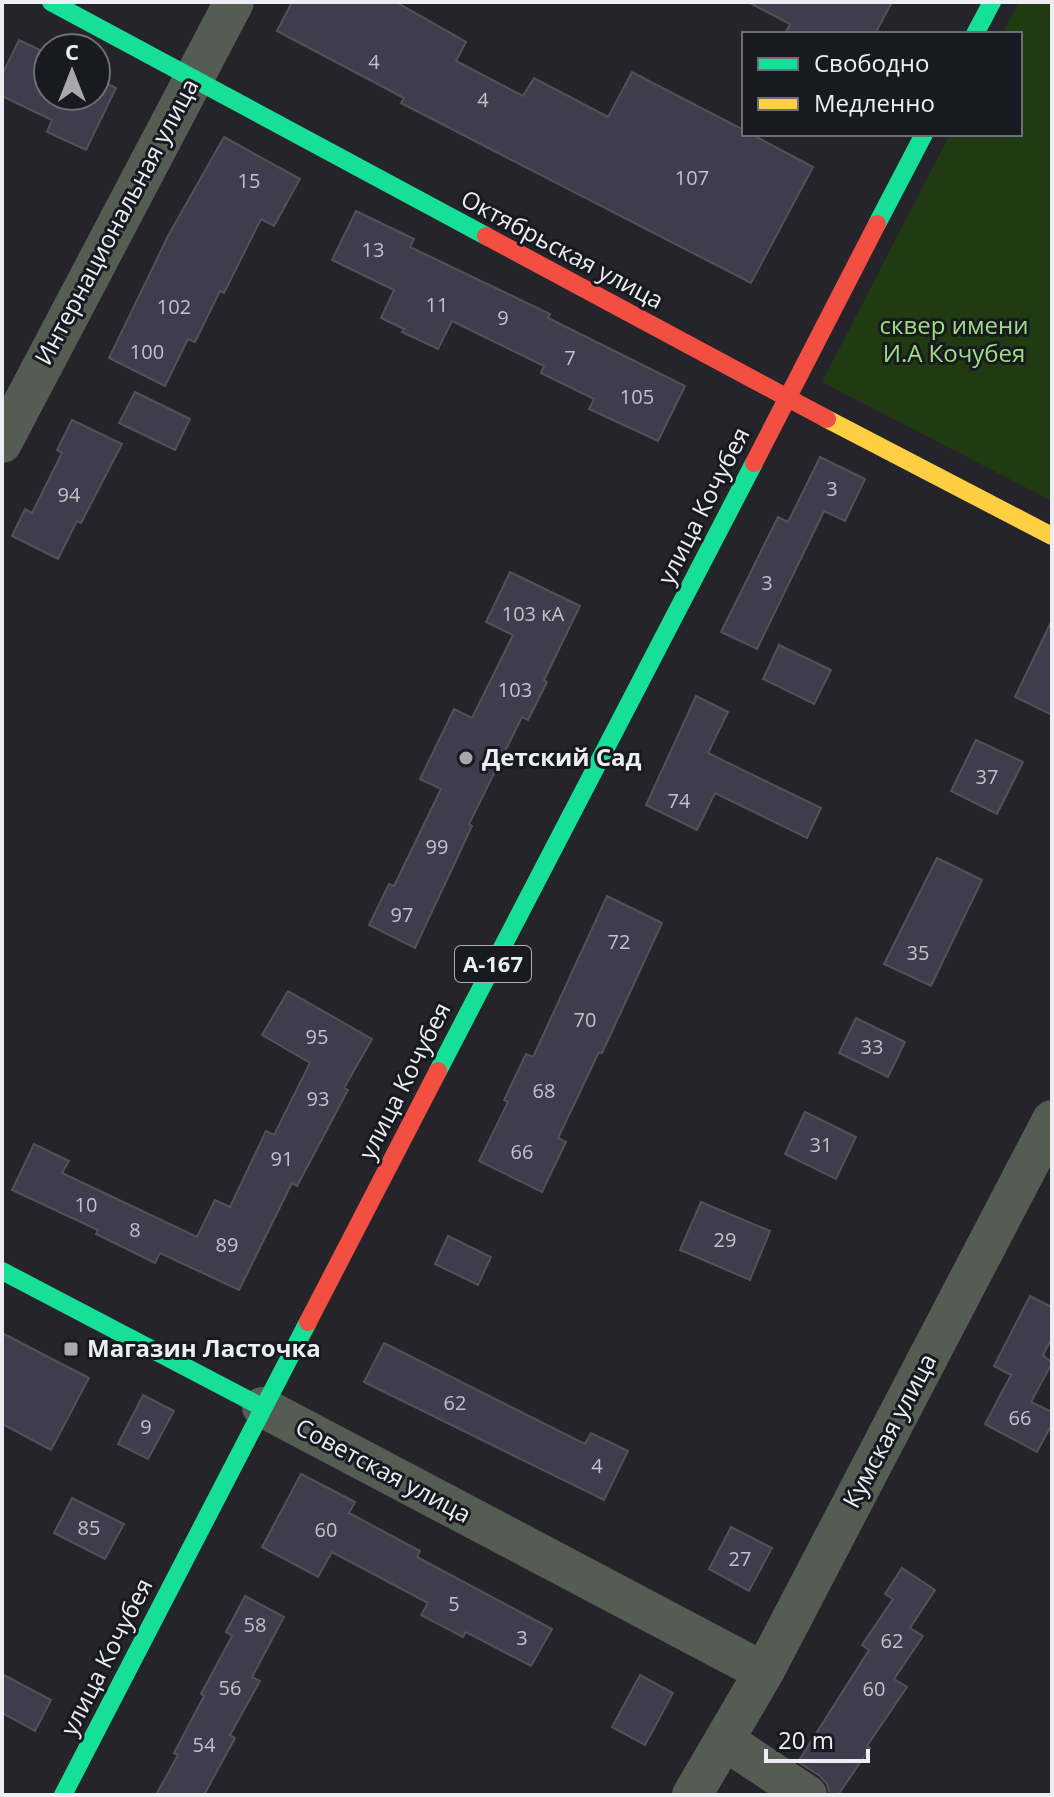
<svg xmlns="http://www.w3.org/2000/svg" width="1054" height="1797" viewBox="0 0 1054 1797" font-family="'Open Sans',sans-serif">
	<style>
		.green { fill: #203b11 }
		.building { fill: #3f3d4d; stroke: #525156; stroke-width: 2 }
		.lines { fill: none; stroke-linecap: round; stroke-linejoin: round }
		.street { stroke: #555d52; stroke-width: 40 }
		.fast { stroke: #16e098; stroke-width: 18 }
		.slow { stroke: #ffcf43; stroke-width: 18 }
		.jam { stroke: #f24e42; stroke-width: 18 }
		.poi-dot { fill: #a7a7ad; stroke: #191922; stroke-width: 3 }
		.labels { text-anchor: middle; stroke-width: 6; stroke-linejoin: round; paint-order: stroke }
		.number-label { font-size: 20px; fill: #c2c1ca }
		.shield { fill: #191922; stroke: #adadb5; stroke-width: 2 }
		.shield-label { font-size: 22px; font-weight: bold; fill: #ededf4 }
		.street-label { font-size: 24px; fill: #ededf4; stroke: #191922 }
		.park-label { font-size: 24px; fill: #9cdf7e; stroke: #191922 }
		.poi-label { font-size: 24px; font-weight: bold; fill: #ededf4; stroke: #191922; text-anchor: start }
	</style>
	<rect width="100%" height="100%" fill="#25242a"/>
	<path class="green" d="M 1019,2 L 1052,2 L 1052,501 L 822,382 L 950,134 L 1020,134 L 1020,34 L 1002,34 Z"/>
	<path class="building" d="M 292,2 L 396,2 L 466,42 L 456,61 L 523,96 L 534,78 L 608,117 L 632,72 L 744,130 L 744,134 L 751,134 L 813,167 L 751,283 L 401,103 L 404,98 L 277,31 Z
		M 748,2 L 892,2 L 875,34 L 785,34 L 790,24 Z
		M 19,40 L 48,54 L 48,96 L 96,96 L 96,78 L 116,88 L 86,150 L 47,132 L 52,120 L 2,96 L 2,75 Z
		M 224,137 L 300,179 L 274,226 L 261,219 L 224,293 L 220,291 L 195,342 L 188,339 L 165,386 L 109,358 L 168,236 Z
		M 356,211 L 414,239 L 410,247 L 550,314 L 548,318 L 685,386 L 658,441 L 589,409 L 594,399 L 541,373 L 544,366 L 452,321 L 438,349 L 402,332 L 404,329 L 381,318 L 394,290 L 332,260 Z
		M 135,392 L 190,419 L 175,450 L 119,423 Z
		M 72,420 L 122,444 L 81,523 L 77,521 L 58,559 L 12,536 L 25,509 L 32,513 L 62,453 L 57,450 Z
		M 820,457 L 865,479 L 845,521 L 824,511 L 757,649 L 721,632 L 778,517 L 788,522 Z
		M 510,572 L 580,606 L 544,680 L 547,682 L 528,720 L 522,717 L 469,824 L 472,826 L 415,948 L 369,925 L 389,884 L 394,886 L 441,789 L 420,779 L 454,709 L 472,718 L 513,635 L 486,622 Z
		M 1052,620 L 1052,715 L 1015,697 Z
		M 779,645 L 831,670 L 814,704 L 763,679 Z
		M 696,696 L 728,712 L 708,753 L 821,808 L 807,838 L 715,793 L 697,830 L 646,805 Z
		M 976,740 L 1023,762 L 997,814 L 951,791 Z
		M 937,858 L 982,880 L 931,986 L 884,964 Z
		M 607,896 L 662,923 L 602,1053 L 599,1052 L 558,1138 L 566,1142 L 542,1192 L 479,1161 L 508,1102 L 504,1100 L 526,1054 L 533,1057 Z
		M 288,991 L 372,1039 L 344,1088 L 348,1090 L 297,1186 L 292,1183 L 239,1290 L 160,1253 L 155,1263 L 96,1234 L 98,1230 L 12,1190 L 34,1144 L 69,1161 L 62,1173 L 197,1237 L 215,1200 L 230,1207 L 266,1131 L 274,1135 L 310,1063 L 262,1035 Z
		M 856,1018 L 905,1042 L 888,1077 L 839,1053 Z
		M 805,1112 L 856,1137 L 836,1179 L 785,1154 Z
		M 701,1202 L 770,1231 L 750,1280 L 680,1250 Z
		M 448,1236 L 491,1257 L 478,1285 L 435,1264 Z
		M 1030,1296 L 1052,1307 L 1052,1338 L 1043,1355 L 1052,1363 L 1031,1402 L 1052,1412 L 1052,1424 L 1037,1452 L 985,1424 L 1011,1375 L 994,1366 Z
		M 2,1333 L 89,1378 L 51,1450 L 2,1424 Z
		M 384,1343 L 585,1444 L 591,1433 L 628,1451 L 604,1500 L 364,1382 Z
		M 143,1395 L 174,1411 L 148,1459 L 118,1444 Z
		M 301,1474 L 355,1502 L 349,1513 L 420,1551 L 417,1557 L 552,1629 L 531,1666 L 466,1632 L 463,1637 L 421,1615 L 428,1603 L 332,1552 L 318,1577 L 262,1547 Z
		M 72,1498 L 124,1524 L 105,1559 L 54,1533 Z
		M 731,1527 L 772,1548 L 749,1591 L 709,1569 Z
		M 902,1568 L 935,1590 L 910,1628 L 923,1636 L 894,1679 L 907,1687 L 867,1746 L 870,1748 L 838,1795 L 830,1795 L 827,1784 L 820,1776 L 798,1762 L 869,1650 L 862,1645 L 893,1599 L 885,1594 Z
		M 245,1596 L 284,1617 L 252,1677 L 260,1681 L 230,1735 L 235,1738 L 204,1795 L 156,1795 L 178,1755 L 174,1753 L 204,1696 L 201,1694 L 232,1636 L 226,1632 Z
		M 2,1674 L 51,1700 L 35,1731 L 2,1713 Z
		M 640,1675 L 673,1693 L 645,1745 L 612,1727 Z"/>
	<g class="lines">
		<path class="street" d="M 2,443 L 234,2
			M 262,1407 L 764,1672
			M 724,1740 L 807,1795
			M 692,1795 L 764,1672 L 1052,1120"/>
		<path class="fast" d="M 51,2 L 486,236
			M 975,34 L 992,2
			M 877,224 L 924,134
			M 438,1071 L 754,463
			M 2,1271 L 262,1407
			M 63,1795 L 308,1322"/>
		<path class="slow" d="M 827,419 L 1052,536"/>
		<path class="jam" d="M 486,236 L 827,419
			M 754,463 L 877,224
			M 308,1322 L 438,1071"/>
	</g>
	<g class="poi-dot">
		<circle cx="466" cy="758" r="8"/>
		<rect x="63" y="1341" width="16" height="16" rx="4"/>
	</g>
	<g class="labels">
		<g class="number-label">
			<text x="374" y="69">4</text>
			<text x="483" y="107">4</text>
			<text x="692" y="185">107</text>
			<text x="249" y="188">15</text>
			<text x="373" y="257">13</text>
			<text x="437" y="312">11</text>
			<text x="174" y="314">102</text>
			<text x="503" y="325">9</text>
			<text x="147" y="359">100</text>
			<text x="570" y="365">7</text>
			<text x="637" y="404">105</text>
			<text x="832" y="496">3</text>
			<text x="69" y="502">94</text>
			<text x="767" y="590">3</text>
			<text x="533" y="621">103 кА</text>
			<text x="515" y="697">103</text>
			<text x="987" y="784">37</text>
			<text x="679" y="808">74</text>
			<text x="437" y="854">99</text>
			<text x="402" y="922">97</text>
			<text x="619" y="949">72</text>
			<text x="918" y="960">35</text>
			<text x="585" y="1027">70</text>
			<text x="317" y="1044">95</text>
			<text x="872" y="1054">33</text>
			<text x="544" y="1098">68</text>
			<text x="318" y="1106">93</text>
			<text x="821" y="1152">31</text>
			<text x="522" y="1159">66</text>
			<text x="282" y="1166">91</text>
			<text x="86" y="1212">10</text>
			<text x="135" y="1237">8</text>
			<text x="725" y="1247">29</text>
			<text x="227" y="1252">89</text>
			<text x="455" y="1410">62</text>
			<text x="1020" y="1425">66</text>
			<text x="146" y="1434">9</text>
			<text x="597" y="1473">4</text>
			<text x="89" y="1535">85</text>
			<text x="326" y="1537">60</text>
			<text x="740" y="1566">27</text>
			<text x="454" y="1611">5</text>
			<text x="255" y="1632">58</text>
			<text x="522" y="1645">3</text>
			<text x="892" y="1648">62</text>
			<text x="230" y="1695">56</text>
			<text x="874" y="1696">60</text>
			<text x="204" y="1752">54</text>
		</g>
		<rect class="shield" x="455" y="946" width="76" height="36" rx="6"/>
		<g class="shield-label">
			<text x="493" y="972">А-167</text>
		</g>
		<g class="street-label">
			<text transform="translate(117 222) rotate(-62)" y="8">Интернациональная улица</text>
			<text transform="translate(562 250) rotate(28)" y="8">Октябрьская улица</text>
			<text transform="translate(704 506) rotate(-63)" y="8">улица Кочубея</text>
			<text transform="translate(405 1081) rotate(-63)" y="8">улица Кочубея</text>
			<text transform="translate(890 1431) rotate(-62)" y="8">Кумская улица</text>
			<text transform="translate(383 1471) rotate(28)" y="8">Советская улица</text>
			<text transform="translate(107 1657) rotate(-63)" y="8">улица Кочубея</text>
		</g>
		<g class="park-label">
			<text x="954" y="334">сквер имени<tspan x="954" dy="28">И.А Кочубея</tspan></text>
		</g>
		<g class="poi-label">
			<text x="482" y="766">Детский Сад</text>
			<text x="87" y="1357">Магазин Ласточка</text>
		</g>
	</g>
	<rect width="1054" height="1797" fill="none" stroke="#ededf4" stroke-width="8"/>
	<rect x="742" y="32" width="280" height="104" fill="#191922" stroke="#6e6e76" stroke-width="2"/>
	<rect x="758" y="58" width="40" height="12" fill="#16e098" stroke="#6e6e76" stroke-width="2"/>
	<text x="814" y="72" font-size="24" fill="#ededf4">Свободно</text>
	<rect x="758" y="98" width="40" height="12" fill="#ffcf43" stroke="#6e6e76" stroke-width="2"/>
	<text x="814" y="112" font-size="24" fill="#ededf4">Медленно</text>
	<g transform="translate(72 72)"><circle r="38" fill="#191922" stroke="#6e6e76" stroke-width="2"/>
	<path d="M0-6L14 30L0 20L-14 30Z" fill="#a7a7ad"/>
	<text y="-12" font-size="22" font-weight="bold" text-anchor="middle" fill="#ededf4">С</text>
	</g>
	<path d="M766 1749v12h102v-12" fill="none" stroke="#ededf4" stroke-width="4"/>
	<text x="778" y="1749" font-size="24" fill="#ededf4" stroke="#191922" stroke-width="6" paint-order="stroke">20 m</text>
</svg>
